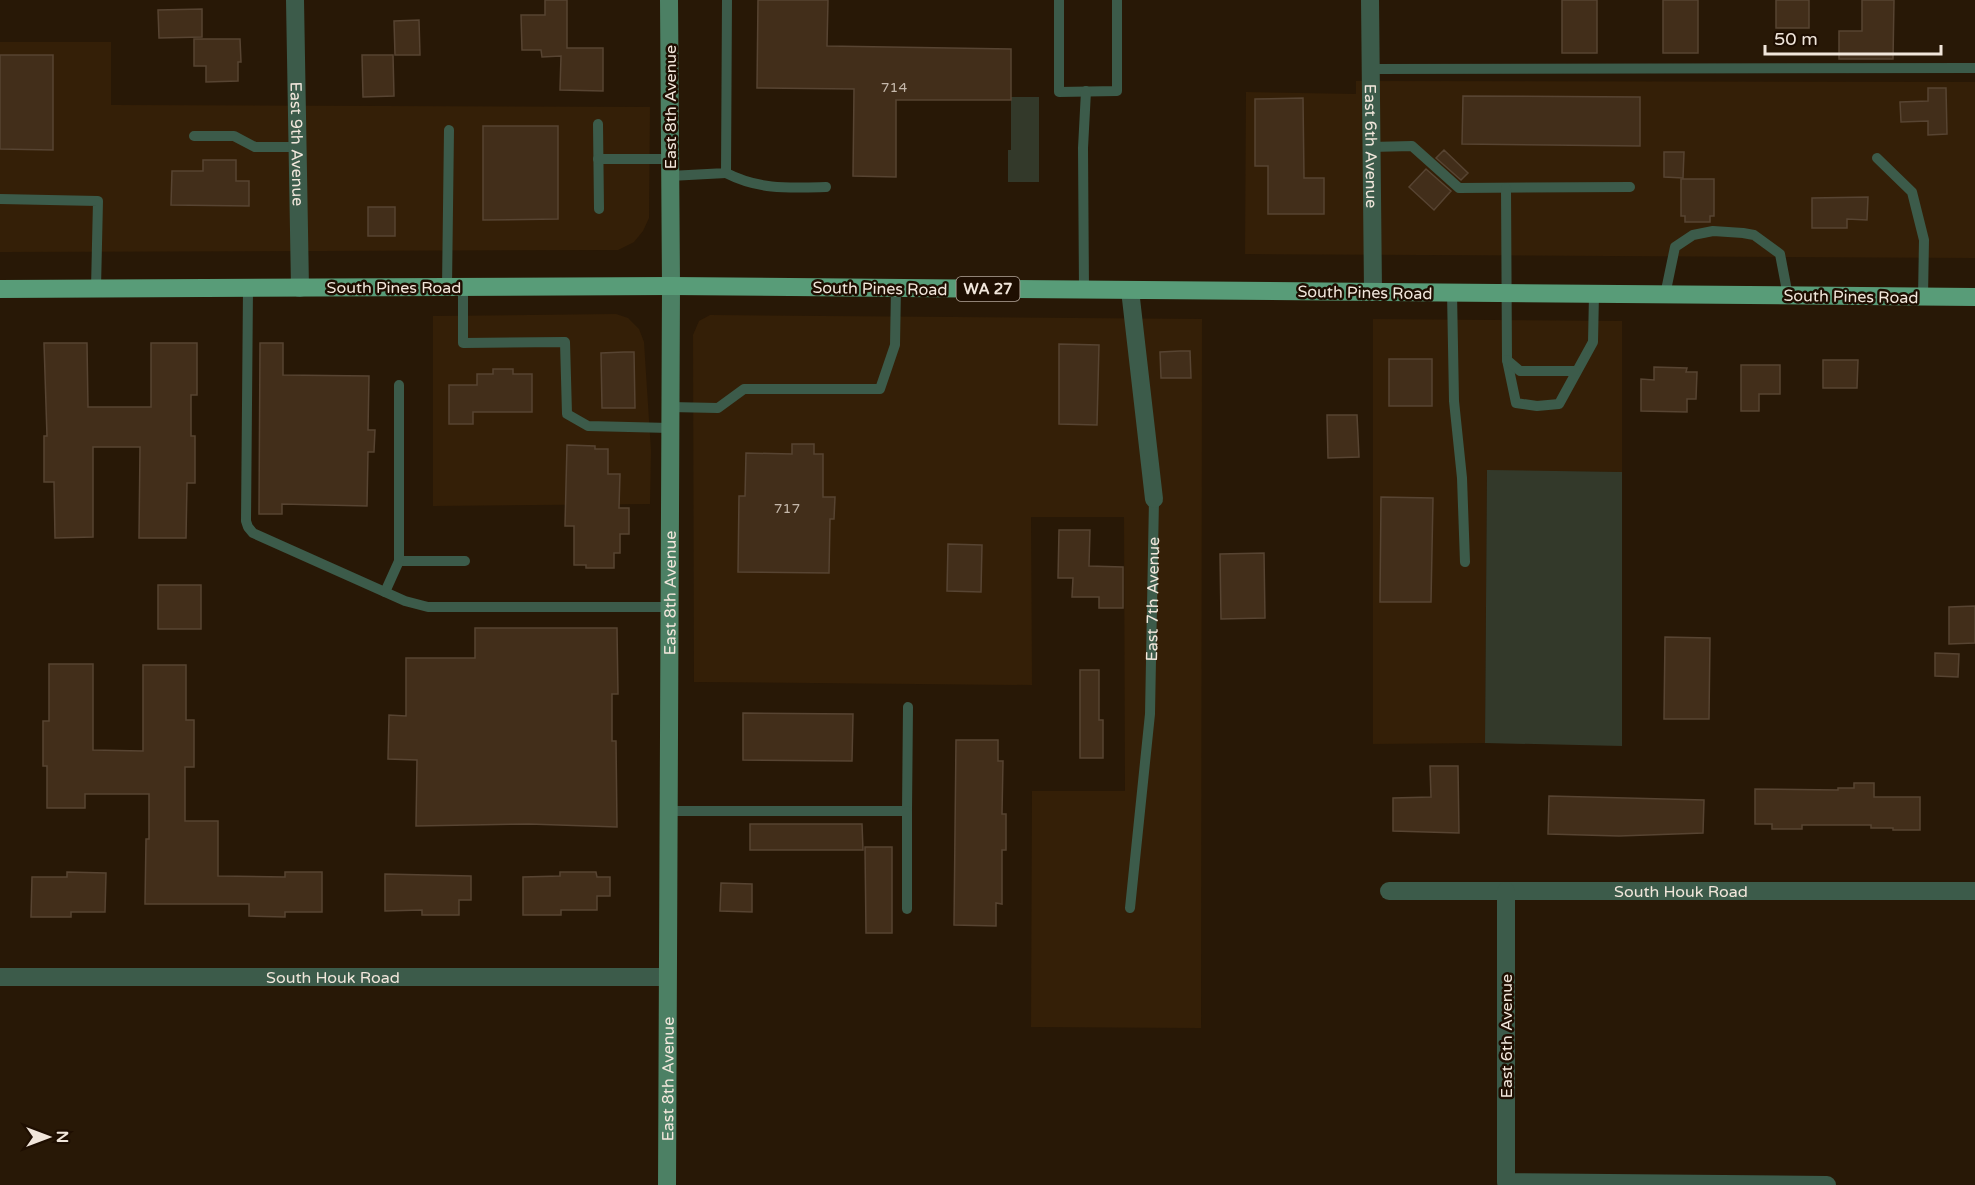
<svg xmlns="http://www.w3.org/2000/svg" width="1975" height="1185" viewBox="0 0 1975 1185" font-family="'Varela Round',sans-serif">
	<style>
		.built { fill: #341f07 }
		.green { fill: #33392a }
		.building { fill: #422e1a; stroke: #574432; stroke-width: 1.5 }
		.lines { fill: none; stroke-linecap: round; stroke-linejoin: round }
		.lane { stroke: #3c5b4a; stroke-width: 10 }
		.street { stroke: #3c5b4a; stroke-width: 18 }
		.secondary { stroke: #4c8064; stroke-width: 18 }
		.primary { stroke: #589c78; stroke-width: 18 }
		.labels { text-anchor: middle; stroke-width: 5; stroke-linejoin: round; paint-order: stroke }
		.number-label { font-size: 14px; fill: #c5b8ab }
		.shield { fill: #1e0e01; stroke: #b2a59a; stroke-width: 1.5 }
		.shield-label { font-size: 15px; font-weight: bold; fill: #f1e6db }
		.street-label { font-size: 16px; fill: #f1e6db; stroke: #1e0e01 }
	</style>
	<rect width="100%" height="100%" fill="#281806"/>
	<path class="built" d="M 0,42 L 111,42 L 111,105 L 650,107 L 649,218 L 643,231 L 634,242 L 618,250 L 0,252 Z
		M 1356,81 L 1975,82 L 1975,258 L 1245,254 L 1246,92 L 1356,94 Z
		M 616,314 L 628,318 L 639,329 L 644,342 L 651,451 L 650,504 L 433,506 L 433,316 Z
		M 710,315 L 1202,319 L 1201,1028 L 1031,1027 L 1032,791 L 1125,791 L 1124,517 L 1031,517 L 1032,685 L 694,682 L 693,335 L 699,321 Z
		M 1373,319 L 1622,321 L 1622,472 L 1487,471 L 1485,743 L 1373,744 Z"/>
	<path class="green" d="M 1011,97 L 1039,97 L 1039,182 L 1008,182 L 1008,150 L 1011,150 Z
		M 1487,470 L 1622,472 L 1622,746 L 1485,743 Z"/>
	<path class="building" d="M 545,0 L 567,0 L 567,48 L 603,48 L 603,91 L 560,90 L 561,56 L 542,57 L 541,50 L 522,50 L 521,15 L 545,15 Z
		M 758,0 L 828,0 L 827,46 L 1011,49 L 1011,100 L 896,100 L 896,177 L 853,176 L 854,89 L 757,88 Z
		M 1562,0 L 1597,0 L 1597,53 L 1562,53 Z
		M 1663,0 L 1698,0 L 1698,53 L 1663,53 Z
		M 1776,0 L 1809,0 L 1809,28 L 1776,28 Z
		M 1862,0 L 1894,0 L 1893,59 L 1839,59 L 1839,31 L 1862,31 Z
		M 202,9 L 202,37 L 159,38 L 158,10 Z
		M 419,20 L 420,55 L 395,55 L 394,21 Z
		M 194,39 L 240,39 L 241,62 L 238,62 L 238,81 L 206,82 L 206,66 L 194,66 Z
		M 0,55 L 53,55 L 53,150 L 0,149 Z
		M 362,55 L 393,55 L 394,96 L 363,97 Z
		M 1928,88 L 1946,88 L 1947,134 L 1928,135 L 1928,121 L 1901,122 L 1900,102 L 1928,101 Z
		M 1463,96 L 1640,97 L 1640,146 L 1462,144 Z
		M 1303,98 L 1304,178 L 1324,178 L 1324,214 L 1268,214 L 1268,166 L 1255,166 L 1255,99 Z
		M 483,126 L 558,126 L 558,219 L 483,220 Z
		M 1444,150 L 1468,173 L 1461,180 L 1436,158 Z
		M 1664,152 L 1684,152 L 1683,178 L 1664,177 Z
		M 203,160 L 236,160 L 236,181 L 249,181 L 249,206 L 171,205 L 172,171 L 203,171 Z
		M 1426,169 L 1451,191 L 1434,210 L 1409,187 Z
		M 1681,179 L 1714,179 L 1714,216 L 1710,216 L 1710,222 L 1685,222 L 1685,216 L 1681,216 Z
		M 1868,197 L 1867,220 L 1847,219 L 1847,228 L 1812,228 L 1812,198 Z
		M 368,207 L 395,207 L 395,236 L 368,236 Z
		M 44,343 L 87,343 L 88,407 L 151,407 L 151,343 L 197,343 L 197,395 L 191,395 L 191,436 L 195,436 L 195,483 L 187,483 L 186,538 L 139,538 L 140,447 L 93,447 L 93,537 L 55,538 L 54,482 L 44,482 L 44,436 L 47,436 Z
		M 260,343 L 283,343 L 283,375 L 369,376 L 368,430 L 375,430 L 374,452 L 368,452 L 367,506 L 282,504 L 282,514 L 259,514 Z
		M 1059,344 L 1099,345 L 1097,425 L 1059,424 Z
		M 1180,351 L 1190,351 L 1191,378 L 1161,378 L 1160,352 Z
		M 624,352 L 634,352 L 635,408 L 602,408 L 601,353 Z
		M 1389,359 L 1432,359 L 1432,406 L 1389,406 Z
		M 1823,360 L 1858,360 L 1857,388 L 1823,388 Z
		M 1741,365 L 1780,365 L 1780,394 L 1759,394 L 1759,411 L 1741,411 Z
		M 1654,367 L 1687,368 L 1686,372 L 1697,372 L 1696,399 L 1687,399 L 1687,412 L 1641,411 L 1641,379 L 1654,380 Z
		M 493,369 L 513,369 L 513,374 L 532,374 L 532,412 L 473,412 L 473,424 L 449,424 L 449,385 L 477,385 L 477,374 L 493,374 Z
		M 1327,415 L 1357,415 L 1359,457 L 1328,458 Z
		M 792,444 L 814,444 L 814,454 L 823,454 L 823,497 L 835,497 L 834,519 L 830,519 L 829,573 L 738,572 L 739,496 L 745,496 L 746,453 L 792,454 Z
		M 567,445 L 595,446 L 595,449 L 608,449 L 608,474 L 620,474 L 619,508 L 629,508 L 629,534 L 620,534 L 620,553 L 614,553 L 614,568 L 586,568 L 586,565 L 574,565 L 574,526 L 565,526 Z
		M 1381,497 L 1433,498 L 1431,602 L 1380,602 Z
		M 1059,530 L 1090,530 L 1089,566 L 1123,567 L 1123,608 L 1099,608 L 1099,597 L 1072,597 L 1073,578 L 1058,578 Z
		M 948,544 L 982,545 L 981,592 L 947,591 Z
		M 1264,553 L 1265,618 L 1221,619 L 1220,554 Z
		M 158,585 L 201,585 L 201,629 L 158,629 Z
		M 1975,606 L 1975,643 L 1949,644 L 1949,607 Z
		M 475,628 L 617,628 L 618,694 L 612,694 L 612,741 L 616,741 L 617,827 L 529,824 L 416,826 L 417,760 L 388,759 L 389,715 L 406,716 L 406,658 L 475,658 Z
		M 1665,637 L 1710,638 L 1709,719 L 1664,719 Z
		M 1935,653 L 1959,654 L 1958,677 L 1935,676 Z
		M 49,664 L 93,664 L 93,750 L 143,751 L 143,665 L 186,665 L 186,720 L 194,720 L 194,767 L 185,767 L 185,821 L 218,821 L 218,876 L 285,877 L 285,872 L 322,872 L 322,912 L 285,912 L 285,917 L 249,916 L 249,904 L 145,904 L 146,839 L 149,839 L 149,794 L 85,794 L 85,808 L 47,808 L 47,766 L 43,766 L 43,721 L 49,721 Z
		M 1080,670 L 1099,670 L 1099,720 L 1103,720 L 1103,758 L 1080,758 Z
		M 743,713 L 853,714 L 852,761 L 743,760 Z
		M 956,740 L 998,740 L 998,761 L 1003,761 L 1002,814 L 1006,814 L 1006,850 L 1002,850 L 1002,904 L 996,903 L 996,926 L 954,925 Z
		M 1430,766 L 1458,766 L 1459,833 L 1393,831 L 1393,798 L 1431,797 Z
		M 1854,783 L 1874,783 L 1874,797 L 1920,797 L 1920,830 L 1893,830 L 1893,828 L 1871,828 L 1871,825 L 1802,825 L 1802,829 L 1772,829 L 1772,824 L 1755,824 L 1755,789 L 1838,790 L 1838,788 L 1854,788 Z
		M 1549,796 L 1704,800 L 1703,833 L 1619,836 L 1548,834 Z
		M 750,824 L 862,824 L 863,850 L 750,850 Z
		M 865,847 L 892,847 L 892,933 L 866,933 Z
		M 67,872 L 106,873 L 105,912 L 71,912 L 71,917 L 31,917 L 32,877 L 67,877 Z
		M 560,872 L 596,872 L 597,877 L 610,877 L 610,896 L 597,896 L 597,910 L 561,910 L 561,915 L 523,915 L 523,877 L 560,876 Z
		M 385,874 L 471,876 L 471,900 L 459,900 L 459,915 L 422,915 L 422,910 L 385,911 Z
		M 721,883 L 752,884 L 752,912 L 720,911 Z"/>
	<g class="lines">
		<g class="lane">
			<path d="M 1059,0 L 1059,92 L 1117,91 L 1117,0"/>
			<path d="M 1370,69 L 1975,68"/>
			<path d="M 598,124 L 599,209"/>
			<path d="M 194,136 L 234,136 L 255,147 L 297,147"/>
			<path d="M 1371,147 L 1412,146 L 1459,188 L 1630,187"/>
			<path d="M 1877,158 L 1912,192 L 1924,240 L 1923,297"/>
			<path d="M 598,159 L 670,159"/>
			<path d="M 726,173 C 759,190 789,188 826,187"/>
			<path d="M 670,176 L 726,173 L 727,0"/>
			<path d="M 1506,188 L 1507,360 L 1516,403 L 1537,406 L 1559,404 L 1593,342 L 1594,294"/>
			<path d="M 0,199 L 98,201 L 96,288"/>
			<path d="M 447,287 L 449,130"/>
			<path d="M 463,287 L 463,343 L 565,342 L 567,414 L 588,426 L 670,428"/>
			<path d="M 248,288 L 246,521 L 248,527 L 253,533 L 405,601 L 428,607 L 669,607"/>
			<path d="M 1084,290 L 1083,148 L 1086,91"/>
			<path d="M 1452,292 L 1454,401 L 1462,478 L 1465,562"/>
			<path d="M 1665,295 L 1675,247 L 1693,235 L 1713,231 L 1743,233 L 1754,235 L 1780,254 L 1788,296"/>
			<path d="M 1507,360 L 1520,371 L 1576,371"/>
			<path d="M 670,407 L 718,408 L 744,389 L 880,389 L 895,345 L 896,288"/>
			<path d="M 399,561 L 465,561"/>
			<path d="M 385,592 L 399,561 L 399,385"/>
			<path d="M 668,811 L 907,811 L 908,707"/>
			<path d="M 907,811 L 907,909"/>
			<path id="s1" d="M 1130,908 L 1150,714 L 1154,499"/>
		</g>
		<g class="street">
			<path id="s2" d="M 295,0 L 300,288"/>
			<path id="s3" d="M 1370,0 L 1373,291"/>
			<path d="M 1130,290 L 1154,499"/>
			<path id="s4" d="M 1389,891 L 1975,891"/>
			<path d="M 1506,891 L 1506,1182 L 1827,1185"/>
			<path id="s5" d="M 0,977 L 667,977"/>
		</g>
		<path class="secondary" id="s6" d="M 667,1185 L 671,286 L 669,0"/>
		<path class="primary" d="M 0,289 L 671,286 L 1975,297"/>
	</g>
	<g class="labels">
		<g class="number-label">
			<text x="894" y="92">714</text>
			<text x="787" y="513">717</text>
		</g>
		<rect class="shield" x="956.5" y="277" width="63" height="24" rx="4.5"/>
		<g class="shield-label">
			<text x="988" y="294">WA 27</text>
		</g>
		<g class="street-label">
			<text transform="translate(670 107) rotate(-90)" y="6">East 8th Avenue</text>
			<text dy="6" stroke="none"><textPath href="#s2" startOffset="144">East 9th Avenue</textPath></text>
			<text dy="6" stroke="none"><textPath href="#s3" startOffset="146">East 6th Avenue</textPath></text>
			<text x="394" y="293">South Pines Road</text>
			<text transform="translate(880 288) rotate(1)" y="6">South Pines Road</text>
			<text transform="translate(1365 292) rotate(1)" y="6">South Pines Road</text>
			<text transform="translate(1851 296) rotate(1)" y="6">South Pines Road</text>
			<text dy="6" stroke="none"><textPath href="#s6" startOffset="592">East 8th Avenue</textPath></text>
			<text dy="6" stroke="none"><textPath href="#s1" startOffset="310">East 7th Avenue</textPath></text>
			<text dy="6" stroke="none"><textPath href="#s4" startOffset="292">South Houk Road</textPath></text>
			<text dy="6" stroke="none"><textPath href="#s5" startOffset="333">South Houk Road</textPath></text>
			<text transform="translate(1506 1036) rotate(-90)" y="6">East 6th Avenue</text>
			<text dy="6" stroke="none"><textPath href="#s6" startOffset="106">East 8th Avenue</textPath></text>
		</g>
	</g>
	<g transform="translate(48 1137) rotate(90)" stroke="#1e0e01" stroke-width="4.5" paint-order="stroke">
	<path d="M0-4.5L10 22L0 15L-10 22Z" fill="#f1e6db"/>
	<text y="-9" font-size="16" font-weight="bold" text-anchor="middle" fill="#f1e6db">N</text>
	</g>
	<path d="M1765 45v9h176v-9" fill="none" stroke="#f1e6db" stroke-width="3"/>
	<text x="1774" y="45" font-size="18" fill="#f1e6db" stroke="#1e0e01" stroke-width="4.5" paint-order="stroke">50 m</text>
</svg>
